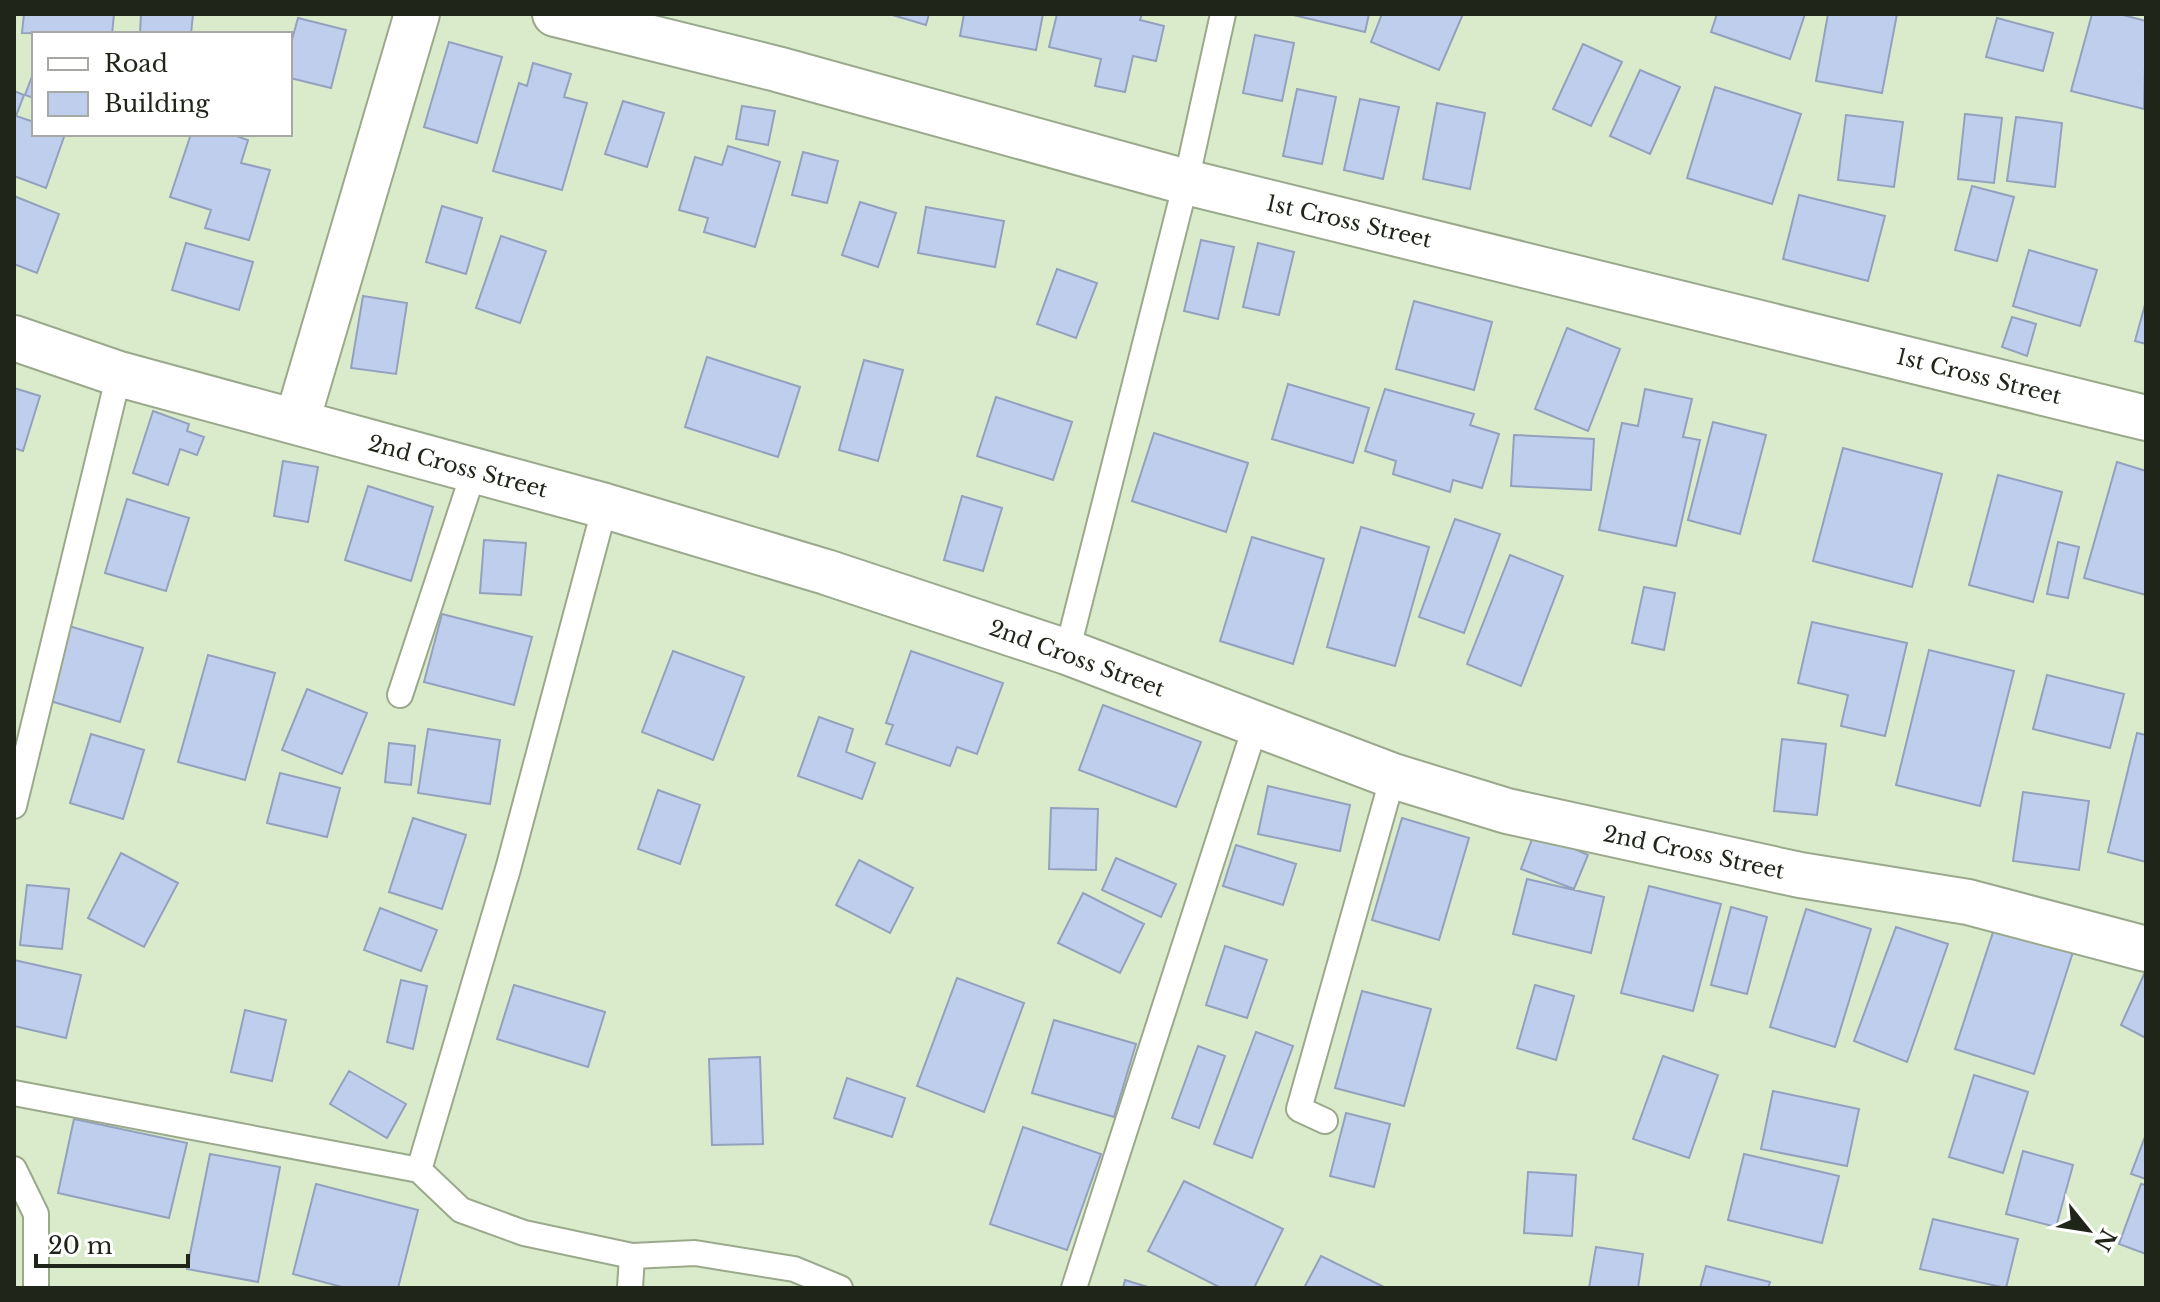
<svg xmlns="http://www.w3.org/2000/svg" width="2160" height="1302" viewBox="0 0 2160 1302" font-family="'Libre Baskerville',serif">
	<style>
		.building { fill: #c0ceed; stroke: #93a1be; stroke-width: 2 }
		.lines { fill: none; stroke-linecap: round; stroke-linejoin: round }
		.service-casing { stroke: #9aa98b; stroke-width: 28 }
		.minor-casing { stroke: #9aa98b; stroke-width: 48 }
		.service { stroke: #fff; stroke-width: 24 }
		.minor { stroke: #fff; stroke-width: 44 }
		.labels { text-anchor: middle; stroke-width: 6; stroke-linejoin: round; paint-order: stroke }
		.street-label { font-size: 22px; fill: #1f2519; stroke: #fff }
	</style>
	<rect width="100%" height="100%" fill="#daebcb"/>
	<path class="building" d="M 24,14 L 114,14 L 112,34 L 22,33 Z
		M 141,14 L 193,14 L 191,34 L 140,34 Z
		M 889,14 L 929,14 L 926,25 Z
		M 964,14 L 1043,14 L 1036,50 L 960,36 Z
		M 1057,14 L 1142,14 L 1140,20 L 1164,26 L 1156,61 L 1133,56 L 1125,92 L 1095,86 L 1101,59 L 1049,47 Z
		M 1289,14 L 1369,14 L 1365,32 Z
		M 1382,14 L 1463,14 L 1439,70 L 1371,42 Z
		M 1717,14 L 1805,14 L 1790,59 L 1711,32 Z
		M 1828,14 L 1897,14 L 1882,93 L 1816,81 Z
		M 2092,14 L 2119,14 L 2146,21 L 2144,109 L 2071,91 Z
		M 298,18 L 346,30 L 331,88 L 290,78 L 290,47 Z
		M 1997,18 L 2053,33 L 2043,71 L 1986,57 Z
		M 1255,35 L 1294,43 L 1282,101 L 1243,93 Z
		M 449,42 L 502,57 L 477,143 L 424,127 Z
		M 1583,44 L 1622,62 L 1591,126 L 1553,109 Z
		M 533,63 L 571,74 L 564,97 L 587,103 L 562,190 L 493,171 L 519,83 L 527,86 Z
		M 1640,70 L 1680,87 L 1650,154 L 1610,136 Z
		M 34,71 L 34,98 L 25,95 Z
		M 1715,87 L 1801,114 L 1772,204 L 1687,178 Z
		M 1297,89 L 1336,97 L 1322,164 L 1283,156 Z
		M 14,91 L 24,95 L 16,116 L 34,122 L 34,134 L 65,134 L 46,188 L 14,176 Z
		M 1360,99 L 1399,107 L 1383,179 L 1344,170 Z
		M 623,101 L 664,113 L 647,167 L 605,154 Z
		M 1437,103 L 1485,113 L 1470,189 L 1423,179 Z
		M 742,106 L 775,111 L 768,145 L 736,139 Z
		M 1965,114 L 2002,118 L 1994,183 L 1958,179 Z
		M 1846,115 L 1903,122 L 1894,187 L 1838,180 Z
		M 2016,117 L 2062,123 L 2055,187 L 2007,181 Z
		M 191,134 L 231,134 L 248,140 L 241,163 L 270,170 L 249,240 L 205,228 L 211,210 L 170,197 Z
		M 728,146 L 780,162 L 755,247 L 704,232 L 708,218 L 679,210 L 695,157 L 722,165 Z
		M 803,152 L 838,161 L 827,203 L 792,195 Z
		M 1972,186 L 2014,197 L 1997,261 L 1955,250 Z
		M 1799,195 L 1885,216 L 1868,281 L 1783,259 Z
		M 14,196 L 59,214 L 37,273 L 14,264 Z
		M 860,202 L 896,213 L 878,267 L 842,255 Z
		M 442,206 L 482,218 L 466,274 L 426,262 Z
		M 926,207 L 1004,221 L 995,267 L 918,253 Z
		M 501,236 L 546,251 L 520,323 L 476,308 Z
		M 1201,240 L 1234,247 L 1218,319 L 1184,311 Z
		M 186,243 L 253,262 L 239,310 L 172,290 Z
		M 1258,243 L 1294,252 L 1279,315 L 1243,307 Z
		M 2029,250 L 2097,270 L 2080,326 L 2013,306 Z
		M 1057,269 L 1097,283 L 1076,338 L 1037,324 Z
		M 363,296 L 407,303 L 396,374 L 351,368 Z
		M 1414,301 L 1492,322 L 1474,390 L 1396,369 Z
		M 2146,301 L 2146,344 L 2135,341 Z
		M 2012,317 L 2036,324 L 2027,356 L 2002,347 Z
		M 1567,328 L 1620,349 L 1588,431 L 1535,409 Z
		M 707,357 L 800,387 L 778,457 L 685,427 Z
		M 864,360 L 903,370 L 878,461 L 839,450 Z
		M 1288,384 L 1369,408 L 1353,463 L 1272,439 Z
		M 14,388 L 40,396 L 23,451 L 14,448 Z
		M 1385,389 L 1474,414 L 1470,425 L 1499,434 L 1482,488 L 1453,480 L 1450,492 L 1393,474 L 1396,461 L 1365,451 Z
		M 1645,389 L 1692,399 L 1683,437 L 1700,440 L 1676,546 L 1599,530 L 1622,423 L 1638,426 Z
		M 996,397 L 1072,422 L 1053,480 L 977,456 Z
		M 153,411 L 189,424 L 187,431 L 204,437 L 197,455 L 180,449 L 168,485 L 133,473 Z
		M 1713,422 L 1766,435 L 1740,534 L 1688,520 Z
		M 1154,433 L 1248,463 L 1226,532 L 1132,501 Z
		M 1514,435 L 1594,439 L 1591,490 L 1511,486 Z
		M 1843,448 L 1942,474 L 1912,587 L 1813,561 Z
		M 283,461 L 318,467 L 308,522 L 274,516 Z
		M 2117,462 L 2146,471 L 2146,595 L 2084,578 Z
		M 1998,475 L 2062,492 L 2033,602 L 1969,585 Z
		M 368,486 L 433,507 L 411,581 L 345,560 Z
		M 962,496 L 1002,508 L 983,571 L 944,560 Z
		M 127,499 L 189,518 L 166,591 L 105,573 Z
		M 1455,519 L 1500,534 L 1464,633 L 1419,617 Z
		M 1361,527 L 1429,547 L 1395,666 L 1327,647 Z
		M 1252,537 L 1324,559 L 1293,664 L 1220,641 Z
		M 484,540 L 526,543 L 521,595 L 480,593 Z
		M 2058,542 L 2079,547 L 2068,598 L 2047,594 Z
		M 1510,555 L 1563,576 L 1521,686 L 1467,664 Z
		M 1644,587 L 1675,593 L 1664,650 L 1632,643 Z
		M 442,614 L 532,637 L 514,705 L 424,682 Z
		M 1812,622 L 1907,643 L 1885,736 L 1841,726 L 1848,695 L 1798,683 Z
		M 69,626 L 143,648 L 120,722 L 47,700 Z
		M 1929,650 L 2014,671 L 1980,806 L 1896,785 Z
		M 673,651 L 744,677 L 713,760 L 642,732 Z
		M 911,651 L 1003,683 L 977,754 L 957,747 L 950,766 L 886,744 L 893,725 L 886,723 Z
		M 208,655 L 275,673 L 245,780 L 178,762 Z
		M 2047,675 L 2124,694 L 2110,748 L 2033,729 Z
		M 307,689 L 367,713 L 342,774 L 282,750 Z
		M 1103,705 L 1201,742 L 1176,807 L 1079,770 Z
		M 819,717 L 853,729 L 846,752 L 875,763 L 862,799 L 798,776 Z
		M 428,729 L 500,740 L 490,804 L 418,793 Z
		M 2137,733 L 2146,735 L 2146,862 L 2108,852 Z
		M 91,734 L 144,750 L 123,819 L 70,803 Z
		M 1782,739 L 1826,744 L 1817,815 L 1774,811 Z
		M 389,743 L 415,746 L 411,785 L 385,782 Z
		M 280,773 L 340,788 L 327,837 L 267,823 Z
		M 1268,786 L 1350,805 L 1340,851 L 1258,834 Z
		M 658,790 L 700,805 L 680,864 L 638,849 Z
		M 2023,792 L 2089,801 L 2079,870 L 2013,861 Z
		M 1051,808 L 1098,809 L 1096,870 L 1049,869 Z
		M 413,818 L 466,835 L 442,909 L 389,892 Z
		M 1402,818 L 1469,838 L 1439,940 L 1372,920 Z
		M 1535,831 L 1588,855 L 1574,889 L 1521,869 Z
		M 1236,845 L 1296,864 L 1283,905 L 1223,886 Z
		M 121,853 L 178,883 L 144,947 L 88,918 Z
		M 1116,858 L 1176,884 L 1161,917 L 1102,890 Z
		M 859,860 L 913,888 L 890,933 L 836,905 Z
		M 1527,879 L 1604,897 L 1591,953 L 1513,934 Z
		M 27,885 L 69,889 L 62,949 L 20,945 Z
		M 1649,886 L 1721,904 L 1693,1011 L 1621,993 Z
		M 1083,893 L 1144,924 L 1120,973 L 1058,943 Z
		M 1731,907 L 1767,917 L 1747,994 L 1711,985 Z
		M 380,908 L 437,930 L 421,971 L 364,950 Z
		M 1806,909 L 1871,929 L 1835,1047 L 1770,1027 Z
		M 1995,926 L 2073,952 L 2034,1074 L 1955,1049 Z
		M 1896,927 L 1948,944 L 1907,1062 L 1854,1041 Z
		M 1225,946 L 1267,960 L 1247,1018 L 1206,1005 Z
		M 14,960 L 81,975 L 66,1038 L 14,1026 Z
		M 2146,970 L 2146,1038 L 2121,1025 Z
		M 957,978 L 1024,1003 L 984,1112 L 917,1086 Z
		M 401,980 L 427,986 L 413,1049 L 387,1042 Z
		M 514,985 L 605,1012 L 588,1067 L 497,1039 Z
		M 1535,985 L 1574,996 L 1556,1060 L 1517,1048 Z
		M 1362,991 L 1431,1009 L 1404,1106 L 1335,1088 Z
		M 245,1010 L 286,1020 L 272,1081 L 231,1072 Z
		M 1054,1020 L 1136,1044 L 1114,1117 L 1032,1093 Z
		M 1256,1032 L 1293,1046 L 1252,1158 L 1214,1144 Z
		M 1198,1046 L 1225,1056 L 1199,1128 L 1172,1118 Z
		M 1663,1056 L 1718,1075 L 1689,1158 L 1633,1139 Z
		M 760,1057 L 763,1144 L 712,1145 L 709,1059 Z
		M 349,1071 L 406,1104 L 387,1138 L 330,1104 Z
		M 1974,1075 L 2028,1092 L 2003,1173 L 1949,1157 Z
		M 847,1078 L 905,1098 L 892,1137 L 834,1118 Z
		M 1773,1091 L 1859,1109 L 1847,1166 L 1761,1149 Z
		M 1346,1113 L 1390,1124 L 1374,1187 L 1330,1176 Z
		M 74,1119 L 187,1143 L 169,1218 L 58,1193 Z
		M 1023,1127 L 1101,1154 L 1067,1250 L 990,1224 Z
		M 2146,1134 L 2146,1179 L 2131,1174 Z
		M 2023,1151 L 2073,1165 L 2056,1227 L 2006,1214 Z
		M 210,1154 L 280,1167 L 258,1282 L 187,1269 Z
		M 1744,1154 L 1839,1176 L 1822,1243 L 1728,1220 Z
		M 1528,1172 L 1576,1175 L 1572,1236 L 1524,1233 Z
		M 1184,1181 L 1283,1229 L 1254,1288 L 1221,1288 L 1148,1251 Z
		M 316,1184 L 418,1210 L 398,1288 L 346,1288 L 293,1274 Z
		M 2141,1184 L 2146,1185 L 2146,1254 L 2119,1244 Z
		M 1933,1219 L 2018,1239 L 2006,1288 L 1920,1269 Z
		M 1596,1247 L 1643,1254 L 1638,1288 L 1589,1288 Z
		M 1321,1256 L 1386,1288 L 1304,1288 Z
		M 1706,1266 L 1770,1282 L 1768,1288 L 1700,1288 Z
		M 1125,1280 L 1151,1288 L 1123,1288 Z"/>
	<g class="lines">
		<defs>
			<path id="service" d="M 1067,652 L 1186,182 L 1223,14
				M 400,695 L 474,471
				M 14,806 L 119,374
				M 14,1093 L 419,1170 L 461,1210 L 524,1233 L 632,1256 L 695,1253 L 794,1269 L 840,1288
				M 1325,1121 L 1299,1109 L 1393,776
				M 14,1169 L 36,1214 L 36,1288
				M 419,1170 L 508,869 L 605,506
				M 630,1288 L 632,1256
				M 1074,1288 L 1256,724"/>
			<path id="minor" d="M 555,14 L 777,69 L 1186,182 L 2146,418
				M 14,338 L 119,374 L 605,506 L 826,572 L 1067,652 L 1393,776 L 1507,811 L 1800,875 L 1968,902 L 2146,949
				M 297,421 L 417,14"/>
		</defs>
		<use href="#service" class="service-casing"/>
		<use href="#minor" class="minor-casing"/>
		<use href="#service" class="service"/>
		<use href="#minor" class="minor"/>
	</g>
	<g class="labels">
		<g class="street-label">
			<text transform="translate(1349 221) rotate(13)" y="8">1st Cross Street</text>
			<text transform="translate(1979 376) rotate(14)" y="8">1st Cross Street</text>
			<text transform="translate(458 466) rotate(15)" y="8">2nd Cross Street</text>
			<text transform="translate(1077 658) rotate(20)" y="8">2nd Cross Street</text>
			<text transform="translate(1694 852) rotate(12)" y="8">2nd Cross Street</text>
		</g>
	</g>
	<rect width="2160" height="1302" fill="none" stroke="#1f2519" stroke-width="32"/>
	<rect x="32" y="32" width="260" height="104" fill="#ffffff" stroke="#a5a8a3" stroke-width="2"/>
	<rect x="48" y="58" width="40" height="12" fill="#ffffff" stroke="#a5a8a3" stroke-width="2"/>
	<text x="104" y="72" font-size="24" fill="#1f2519">Road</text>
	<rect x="48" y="92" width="40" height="24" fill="#c0ceed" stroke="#a5a8a3" stroke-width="2"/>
	<text x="104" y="112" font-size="24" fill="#1f2519">Building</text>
	<g transform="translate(2088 1230) rotate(120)" stroke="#ffffff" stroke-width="6" paint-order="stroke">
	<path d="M0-6L14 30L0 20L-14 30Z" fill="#1f2519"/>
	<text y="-12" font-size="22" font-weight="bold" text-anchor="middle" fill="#1f2519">N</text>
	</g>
	<path d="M36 1254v12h152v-12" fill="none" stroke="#1f2519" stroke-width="4"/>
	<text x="48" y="1254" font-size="24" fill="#1f2519" stroke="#ffffff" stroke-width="6" paint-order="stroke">20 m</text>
</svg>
